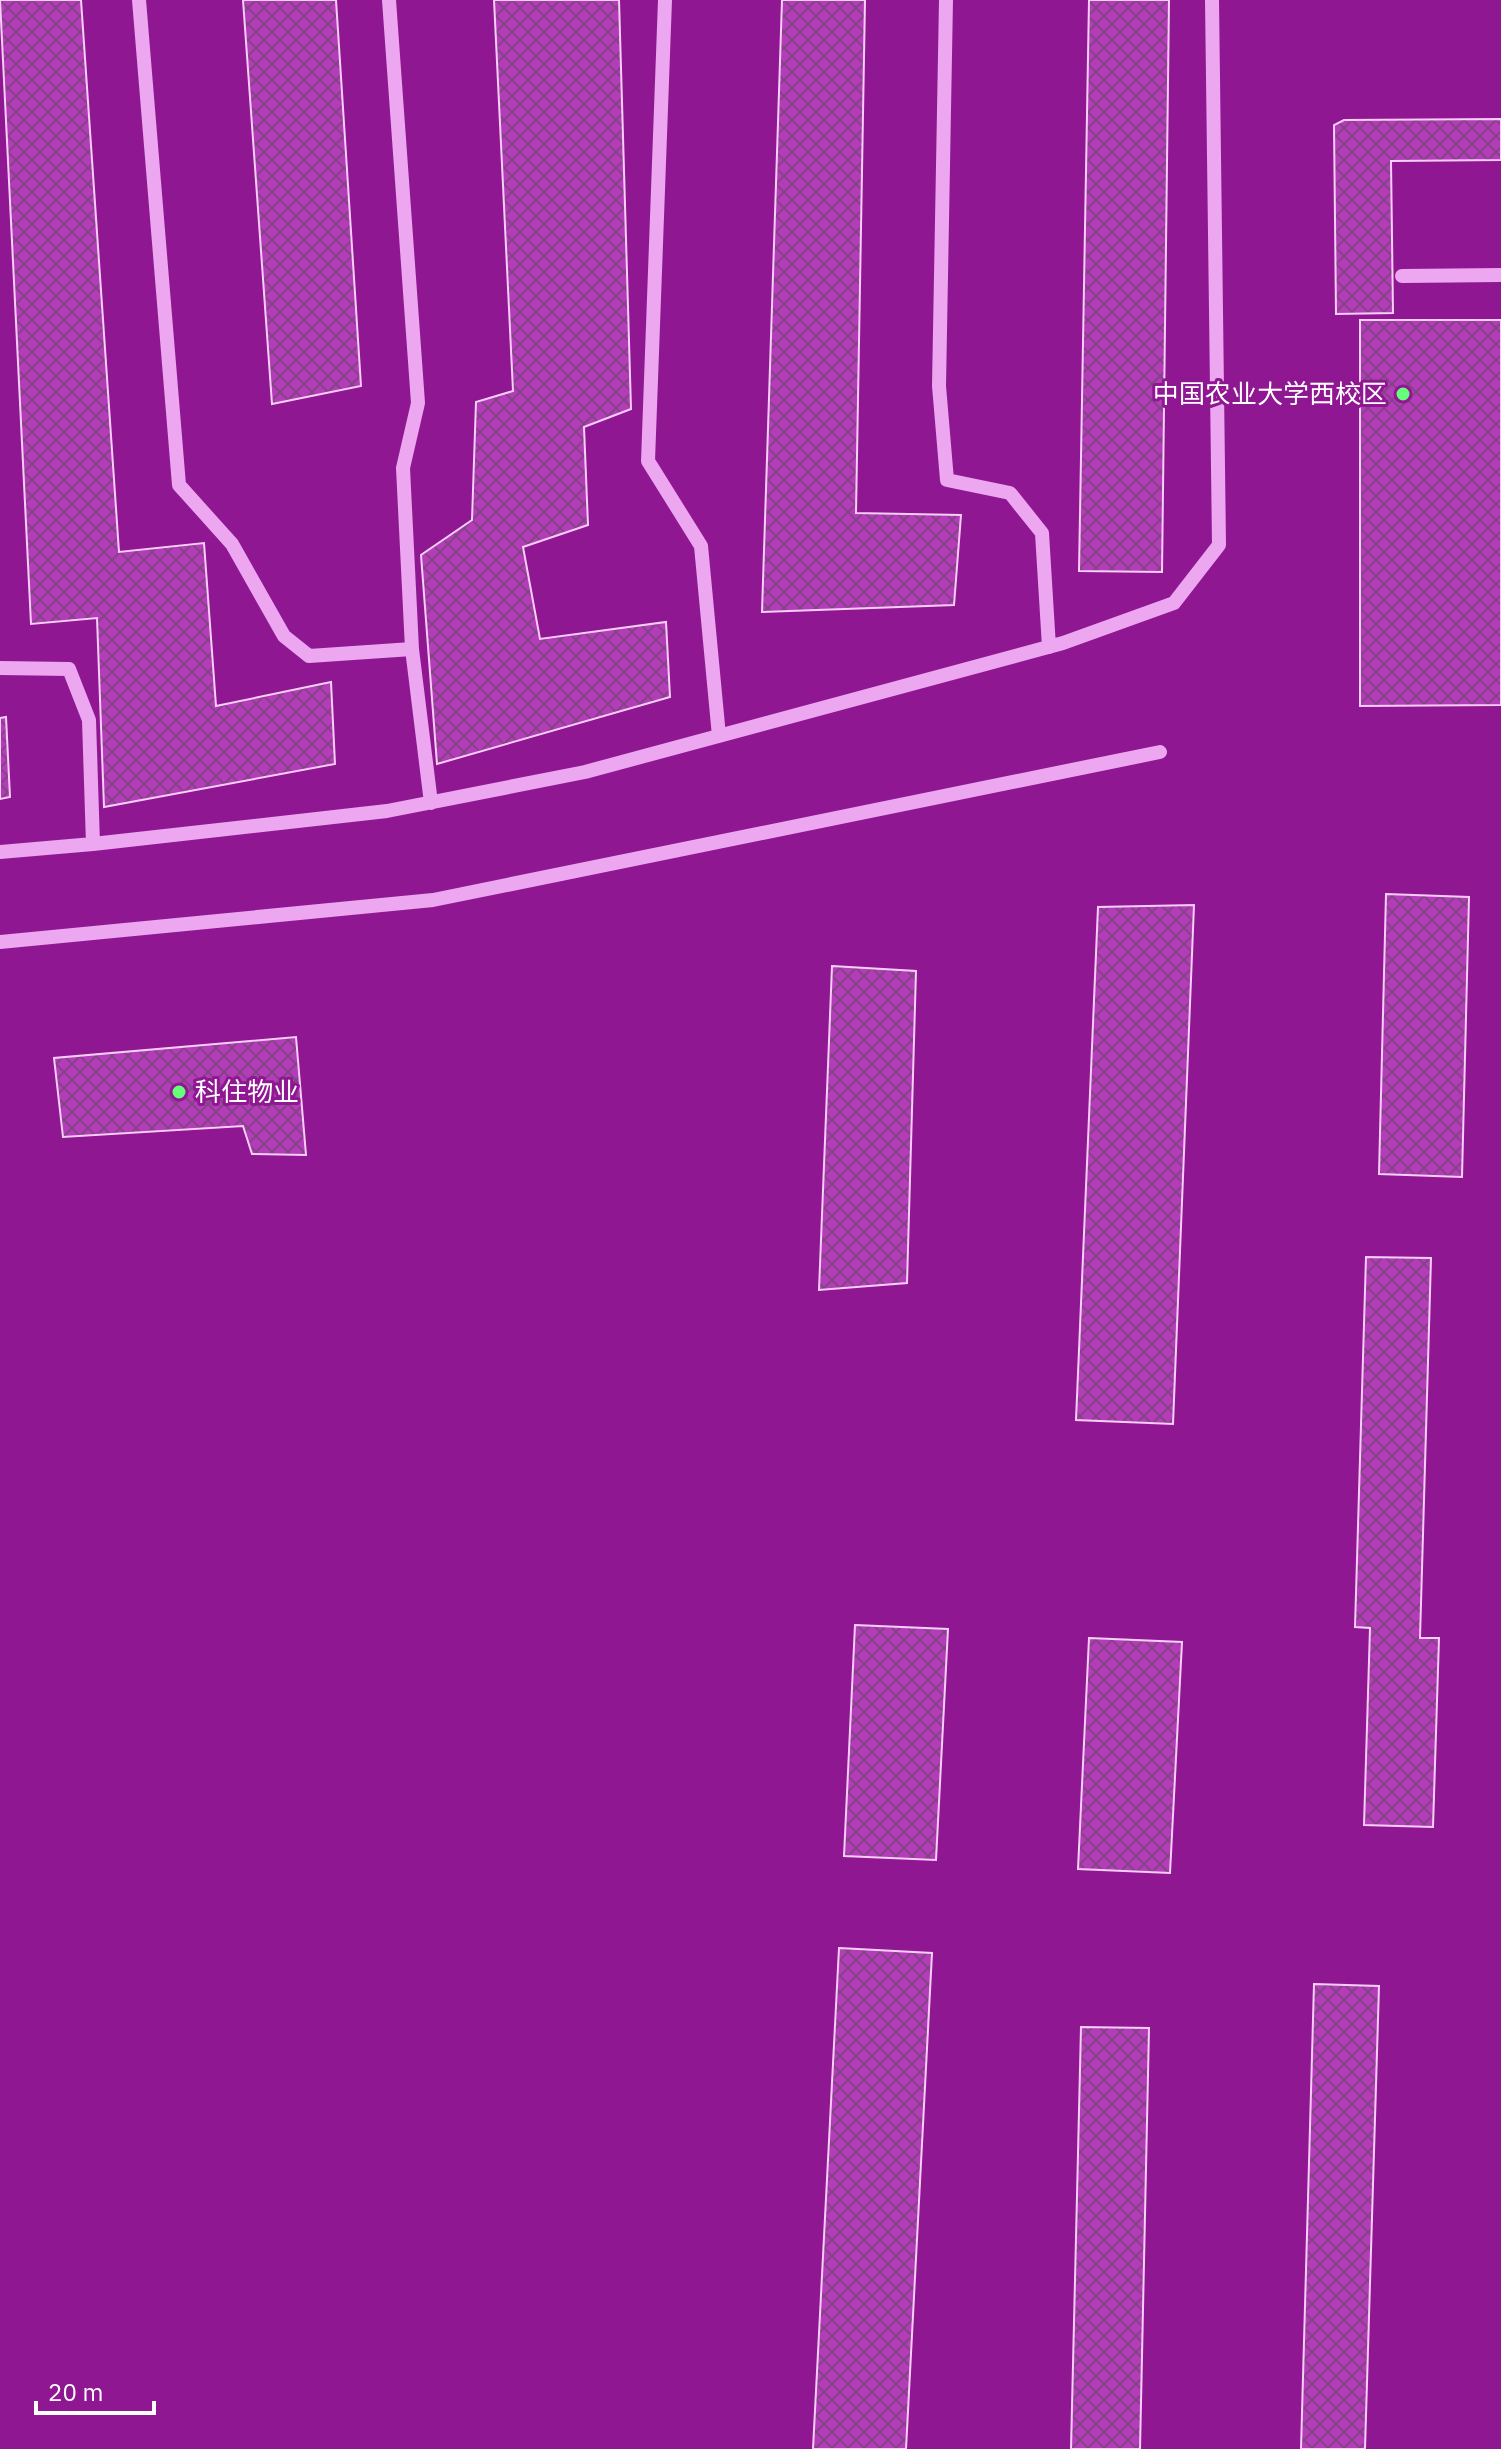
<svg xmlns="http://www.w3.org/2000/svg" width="1501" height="2449" viewBox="0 0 1501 2449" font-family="'IBM Plex Sans','Noto Sans SC',sans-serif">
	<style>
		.building { fill: url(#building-cross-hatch); stroke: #facdfb; stroke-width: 2 }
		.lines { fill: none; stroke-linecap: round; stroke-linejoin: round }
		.minor { stroke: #eda6f0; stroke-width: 14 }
		.poi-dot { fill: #65ff79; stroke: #8f1792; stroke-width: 3 }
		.labels { text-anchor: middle; stroke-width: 6; stroke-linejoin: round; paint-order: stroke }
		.poi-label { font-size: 26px; fill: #fff; stroke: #8f1792; text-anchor: end }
	</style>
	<defs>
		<pattern id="building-cross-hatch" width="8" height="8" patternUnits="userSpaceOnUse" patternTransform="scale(2)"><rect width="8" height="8" fill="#b43cb8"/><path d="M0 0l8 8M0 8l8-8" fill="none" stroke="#854387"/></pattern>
	</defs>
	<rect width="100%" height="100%" fill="#8f1792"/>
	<path class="building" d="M 0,0 L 81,0 L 119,552 L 204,543 L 216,706 L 331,682 L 335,764 L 104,807 L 97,618 L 31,624 Z
		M 243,0 L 336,0 L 361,386 L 272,404 Z
		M 494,0 L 619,0 L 631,409 L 584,427 L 588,525 L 523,547 L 540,639 L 666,622 L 670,697 L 437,764 L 421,555 L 472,520 L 476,402 L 513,391 Z
		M 782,0 L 865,0 L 856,513 L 961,515 L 954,605 L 762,612 Z
		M 1089,0 L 1169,0 L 1162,572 L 1079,571 Z
		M 1501,119 L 1501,160 L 1391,161 L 1393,313 L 1336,314 L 1334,125 L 1344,120 Z
		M 1360,320 L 1501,320 L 1501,705 L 1360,706 Z
		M 6,717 L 10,797 L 0,799 L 0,718 Z
		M 1386,894 L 1469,897 L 1462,1177 L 1379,1174 Z
		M 1194,905 L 1173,1424 L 1076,1420 L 1098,907 Z
		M 832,966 L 916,971 L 907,1283 L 819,1290 Z
		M 296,1037 L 306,1155 L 252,1154 L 243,1126 L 63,1137 L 54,1058 Z
		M 1366,1257 L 1431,1258 L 1420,1638 L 1439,1638 L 1433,1827 L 1364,1825 L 1370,1628 L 1355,1627 Z
		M 855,1625 L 948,1629 L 936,1860 L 844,1856 Z
		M 1089,1638 L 1182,1642 L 1170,1873 L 1078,1869 Z
		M 839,1948 L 932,1953 L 906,2449 L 813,2449 Z
		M 1314,1984 L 1379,1986 L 1365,2449 L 1301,2449 Z
		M 1081,2027 L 1149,2028 L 1140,2449 L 1071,2449 Z"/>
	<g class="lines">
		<path class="minor" d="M 139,0 L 179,485 L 232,544 L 284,636 L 309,656 L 412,649 L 431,803
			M 389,0 L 418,403 L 403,468 L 412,649
			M 665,0 L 648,461 L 701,546 L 719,736
			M 946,0 L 939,386 L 947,480 L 1010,493 L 1042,533 L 1049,647
			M 1402,276 L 1501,275
			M 0,668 L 69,669 L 89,720 L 93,844
			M 0,852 L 93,844 L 387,811 L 585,772 L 1063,643 L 1174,603 L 1219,545 L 1212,0
			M 0,942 L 433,900 L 1160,752"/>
	</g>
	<g class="poi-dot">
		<circle cx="1403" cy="394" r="8"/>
		<circle cx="179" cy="1092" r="8"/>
	</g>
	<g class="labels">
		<g class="poi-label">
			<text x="1387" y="403">中国农业大学西校区</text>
			<text x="195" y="1101" text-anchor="start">科住物业</text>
		</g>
	</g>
	<path d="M36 2401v12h118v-12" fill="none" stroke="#ffffff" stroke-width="4"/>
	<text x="48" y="2401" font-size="24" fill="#ffffff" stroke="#8f1792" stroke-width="6" paint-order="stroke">20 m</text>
</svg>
